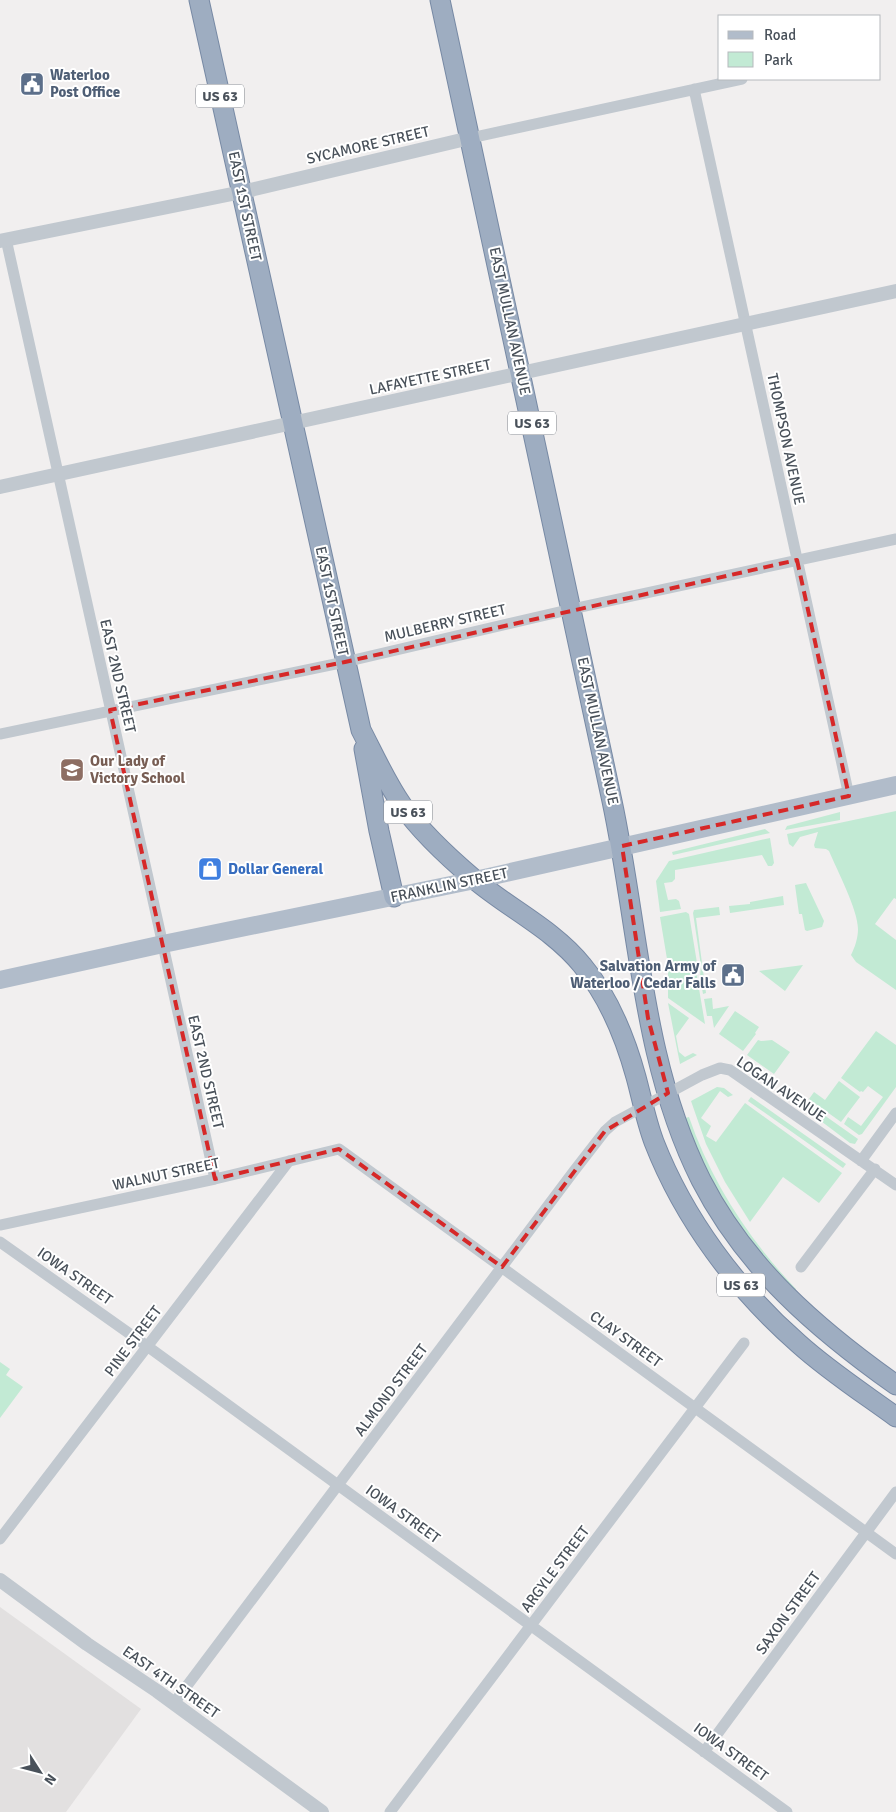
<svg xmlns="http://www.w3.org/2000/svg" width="896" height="1812" viewBox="0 0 896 1812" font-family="Signika,sans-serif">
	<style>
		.education { fill: #e2e0e0 }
		.green { fill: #c2ead4 }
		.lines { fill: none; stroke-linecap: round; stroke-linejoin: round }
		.trunk-casing { stroke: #7789a4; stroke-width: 21 }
		.minor { stroke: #c1c8cf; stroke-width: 11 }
		.tertiary { stroke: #c1c8cf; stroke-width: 14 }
		.primary { stroke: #b1bcca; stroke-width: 18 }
		.trunk { stroke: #9eadc1; stroke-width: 19 }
		.marked { fill: none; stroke: #d62828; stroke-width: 4; stroke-dasharray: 10 6; stroke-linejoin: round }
		.labels { text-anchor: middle; stroke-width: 4; stroke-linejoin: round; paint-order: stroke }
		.shield { fill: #fff; stroke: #80858c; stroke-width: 1 }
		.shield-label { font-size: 14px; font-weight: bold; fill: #49515a }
		.service-label { font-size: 15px; font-weight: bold; fill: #4e5e75; stroke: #fff; text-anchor: start }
		.street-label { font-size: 15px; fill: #49515a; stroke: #fff }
		.education-label { font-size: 15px; font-weight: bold; fill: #785e54; stroke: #fff; text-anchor: start }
		.shop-label { font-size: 15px; font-weight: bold; fill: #366cbe; stroke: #fff; text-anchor: start }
	</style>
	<rect width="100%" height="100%" fill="#f1efef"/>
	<path class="education" d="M 0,1607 L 141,1709 L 66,1812 L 0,1812 Z"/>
	<path class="green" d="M 896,811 L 896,899 L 894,898 L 875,924 L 896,940 L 896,990 L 856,962 L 851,955 C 855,947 858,938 858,929 C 858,910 837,870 829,851 L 826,849 L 815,848 L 814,845 L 818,832 L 800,837 L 793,847 L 789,844 L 787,834 Z
		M 840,812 L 840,820 L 785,830 L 787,826 Z
		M 765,829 L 770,833 L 673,855 L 672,852 Z
		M 770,838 L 774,863 L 772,866 L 768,866 L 762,855 L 675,870 L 675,879 L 672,882 L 664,883 L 668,900 L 676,899 L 679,901 L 681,909 L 660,912 L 656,881 L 669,861 Z
		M 806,883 L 824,921 L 822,927 L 807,931 L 805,930 L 802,914 L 799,914 L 795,885 Z
		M 783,896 L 784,905 L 730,913 L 729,906 L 750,904 L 750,902 Z
		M 719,907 L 720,915 L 696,918 L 706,993 L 703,994 L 700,977 L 701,966 L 693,913 L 694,910 Z
		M 686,912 L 689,914 L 698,969 L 697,977 L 705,1024 L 668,998 L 668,965 L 660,917 Z
		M 803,965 L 785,991 L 759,971 Z
		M 712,998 L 713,1009 L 729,1006 L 714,1028 L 712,1016 L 707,1016 L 704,999 Z
		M 668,1003 L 689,1018 L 676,1036 L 679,1052 L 685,1057 L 693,1053 L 697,1055 L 680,1064 Z
		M 735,1011 L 759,1027 L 755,1033 L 756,1034 L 743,1051 L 719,1034 Z
		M 876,1031 L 896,1045 L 896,1087 L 862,1134 L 859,1135 L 844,1124 L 848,1117 L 861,1126 L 883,1097 L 868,1086 L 863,1092 L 861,1091 L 860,1092 L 841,1078 Z
		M 758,1040 L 761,1041 L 772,1040 L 790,1052 L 774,1074 L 747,1055 Z
		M 839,1081 L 860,1097 L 841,1122 L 809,1099 L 814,1092 L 825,1100 Z
		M 717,1087 L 724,1088 L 733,1095 L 728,1097 L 720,1091 L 701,1118 L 711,1126 L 706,1136 L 716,1142 L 745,1103 L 842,1173 L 819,1203 L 783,1177 L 750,1222 L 725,1182 L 706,1144 L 691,1101 Z
		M 751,1097 L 846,1164 L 843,1168 L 748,1101 Z
		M 807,1103 L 858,1139 L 855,1144 L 850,1143 L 805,1109 Z
		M 689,1117 C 711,1181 749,1240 796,1289 L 794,1292 C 744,1236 711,1189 685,1118 Z
		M 0,1362 L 10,1369 L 6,1375 L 23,1387 L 0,1418 Z"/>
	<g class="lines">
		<defs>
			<path id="trunk" d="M 199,0 L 361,730 C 374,755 386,782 402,805 C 421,832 448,857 474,879 C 508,908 553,929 582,965 C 609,997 625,1037 636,1077 C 642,1099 646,1121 654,1142 C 684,1219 737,1290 799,1344 C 829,1371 863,1393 896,1417
				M 440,0 C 498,267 556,534 612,801 C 639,928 642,1063 701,1180 C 746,1268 817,1329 896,1385
				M 364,749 L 379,831 L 394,897"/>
		</defs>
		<use href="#trunk" class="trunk-casing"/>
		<path class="minor" d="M 694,89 L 849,796
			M 470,138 L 742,79
			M 6,239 L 215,1179
			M 0,734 L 345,662 L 572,609 L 896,539
			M 861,1161 L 896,1113
			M 0,1225 L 215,1179 L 339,1149 L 896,1554
			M 0,1242 L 147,1346 L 787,1812
			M 801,1267 L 875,1169
			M 0,1539 L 289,1161
			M 174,1703 L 574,1171 L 605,1131 L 615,1122 L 702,1075 L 720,1068 L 730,1070 L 896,1185
			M 704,1752 L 896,1492
			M 390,1812 L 744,1343"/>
		<path class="tertiary" d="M 0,241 L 242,192 L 470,138
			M 0,487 L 896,291
			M 0,1580 L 87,1644 L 157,1691 L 322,1812"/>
		<path class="primary" d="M 0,980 L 163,944 L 475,880 L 896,785"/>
		<use href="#trunk" class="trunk"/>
	</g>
	<path class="marked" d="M 797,560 L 849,796 L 622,846 L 648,1018 L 668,1093 L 605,1131 L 502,1267 L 339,1149 L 215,1179 L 110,710 L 345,662 Z"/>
	<defs>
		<symbol id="civic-square" viewBox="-11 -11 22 22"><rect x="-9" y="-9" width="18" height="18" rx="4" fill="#5c6f8a" stroke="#fff"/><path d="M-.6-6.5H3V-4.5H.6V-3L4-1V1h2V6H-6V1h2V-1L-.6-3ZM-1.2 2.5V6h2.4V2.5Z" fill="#fff"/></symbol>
		<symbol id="school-square" viewBox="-11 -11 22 22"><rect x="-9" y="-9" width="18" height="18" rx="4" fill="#8d6e63" stroke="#fff"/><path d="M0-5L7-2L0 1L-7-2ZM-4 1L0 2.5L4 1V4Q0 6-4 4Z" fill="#fff"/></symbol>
		<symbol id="shop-square" viewBox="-11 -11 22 22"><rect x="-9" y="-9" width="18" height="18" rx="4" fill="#3f7fe0" stroke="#fff"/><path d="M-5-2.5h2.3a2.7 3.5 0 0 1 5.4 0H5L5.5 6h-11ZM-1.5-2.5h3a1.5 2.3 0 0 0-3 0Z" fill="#fff"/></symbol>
	</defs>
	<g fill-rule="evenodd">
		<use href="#civic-square" x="18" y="70" width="28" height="28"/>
		<use href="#school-square" x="58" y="756" width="28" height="28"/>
		<use href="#shop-square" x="196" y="855" width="28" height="28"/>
		<use href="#civic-square" x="719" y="961" width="28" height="28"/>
	</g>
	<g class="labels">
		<g class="shield">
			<rect x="196" y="84.5" width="48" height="23" rx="4"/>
			<rect x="508" y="411.5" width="48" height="23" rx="4"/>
			<rect x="384" y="800.5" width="48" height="23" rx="4"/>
			<rect x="717" y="1273.5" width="48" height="23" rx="4"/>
		</g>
		<g class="shield-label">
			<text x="220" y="101">US 63</text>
			<text x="532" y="428">US 63</text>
			<text x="408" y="817">US 63</text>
			<text x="741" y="1290">US 63</text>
		</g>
		<g class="service-label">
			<text x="50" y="80">Waterloo<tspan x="50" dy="17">Post Office</tspan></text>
			<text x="716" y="971" text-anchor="end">Salvation Army of<tspan x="716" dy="17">Waterloo / Cedar Falls</tspan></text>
		</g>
		<g class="street-label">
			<text transform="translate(368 145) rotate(-13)" y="5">SYCAMORE STREET</text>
			<text transform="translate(245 206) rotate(78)" y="5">EAST 1ST STREET</text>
			<text transform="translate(510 321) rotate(78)" y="5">EAST MULLAN AVENUE</text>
			<text transform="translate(430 377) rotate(-12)" y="5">LAFAYETTE STREET</text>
			<text transform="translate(786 439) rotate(78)" y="5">THOMPSON AVENUE</text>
			<text transform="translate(332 601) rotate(78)" y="5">EAST 1ST STREET</text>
			<text transform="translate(445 623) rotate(-13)" y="5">MULBERRY STREET</text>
			<text transform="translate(118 676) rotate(77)" y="5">EAST 2ND STREET</text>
			<text transform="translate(598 731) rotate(78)" y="5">EAST MULLAN AVENUE</text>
			<text transform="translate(449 885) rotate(-12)" y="5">FRANKLIN STREET</text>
			<text transform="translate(206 1072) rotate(77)" y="5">EAST 2ND STREET</text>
			<text transform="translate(781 1089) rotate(34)" y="5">LOGAN AVENUE</text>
			<text transform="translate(166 1174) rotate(-12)" y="5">WALNUT STREET</text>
			<text transform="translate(75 1276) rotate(35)" y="5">IOWA STREET</text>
			<text transform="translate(626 1339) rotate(36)" y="5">CLAY STREET</text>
			<text transform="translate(133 1341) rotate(-53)" y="5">PINE STREET</text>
			<text transform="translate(391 1390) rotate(-53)" y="5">ALMOND STREET</text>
			<text transform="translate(403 1514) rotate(36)" y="5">IOWA STREET</text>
			<text transform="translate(555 1569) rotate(-53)" y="5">ARGYLE STREET</text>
			<text transform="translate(788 1613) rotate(-54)" y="5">SAXON STREET</text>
			<text transform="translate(171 1682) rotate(35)" y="5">EAST 4TH STREET</text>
			<text transform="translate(731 1752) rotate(36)" y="5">IOWA STREET</text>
		</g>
		<g class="education-label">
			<text x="90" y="766">Our Lady of<tspan x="90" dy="17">Victory School</tspan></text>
		</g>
		<g class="shop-label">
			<text x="228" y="874">Dollar General</text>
		</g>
	</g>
	<rect x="718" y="15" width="162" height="65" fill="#ffffff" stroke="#b6b9bd"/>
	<rect x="728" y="31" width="25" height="8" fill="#b1bcca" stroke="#b6b9bd"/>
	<text x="764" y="40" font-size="15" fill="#49515a">Road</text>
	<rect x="728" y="52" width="25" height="15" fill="#c2ead4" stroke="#b6b9bd"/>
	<text x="764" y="65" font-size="15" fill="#49515a">Park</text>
	<g transform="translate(40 1772) rotate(126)" stroke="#ffffff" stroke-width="4" paint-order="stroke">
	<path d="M0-4L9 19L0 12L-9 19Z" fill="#49515a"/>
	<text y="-8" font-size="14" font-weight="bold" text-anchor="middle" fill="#49515a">N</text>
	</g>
</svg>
